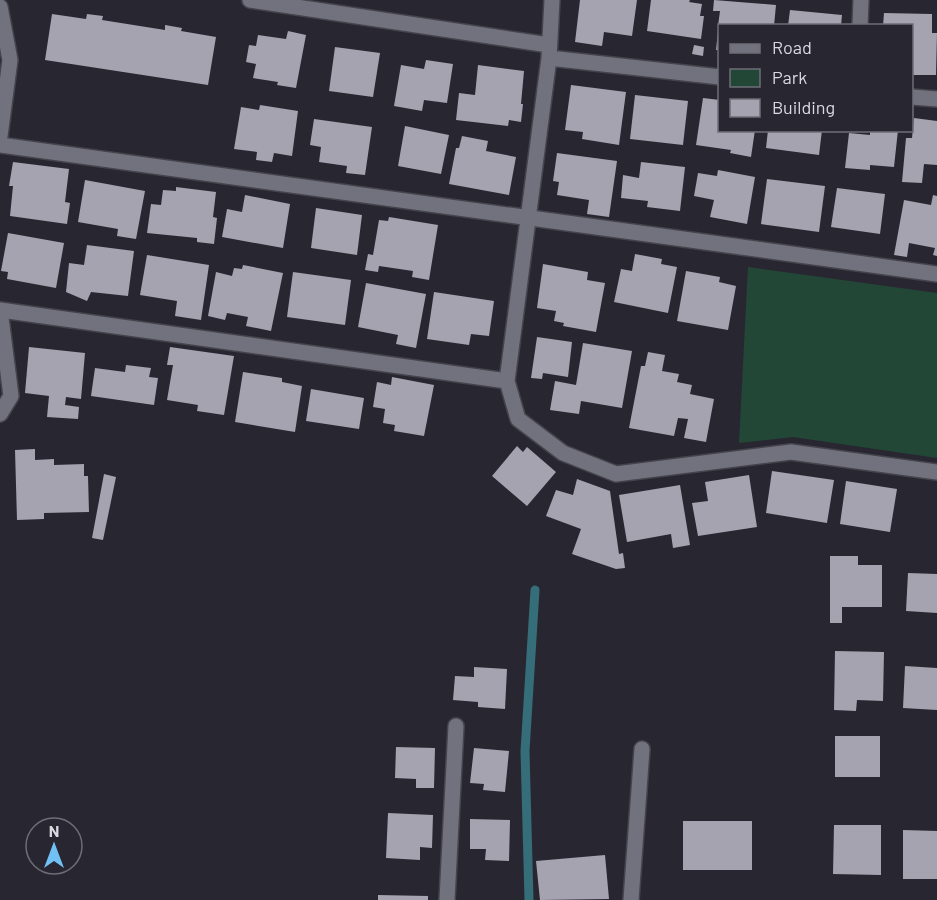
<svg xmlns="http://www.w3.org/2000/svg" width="937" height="900" viewBox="0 0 937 900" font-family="Barlow,sans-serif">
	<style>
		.green { fill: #234736 }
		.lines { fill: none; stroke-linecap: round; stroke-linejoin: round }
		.stream { stroke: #356d79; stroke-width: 9 }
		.building { fill: #a4a3af }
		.minor-casing { stroke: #45444d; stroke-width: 18 }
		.minor { stroke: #72727e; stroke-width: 15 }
	</style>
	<rect width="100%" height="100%" fill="#282731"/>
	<path class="green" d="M 748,267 L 937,293 L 937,458 L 793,437 L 739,443 Z"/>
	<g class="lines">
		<path class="stream" d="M 529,900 L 525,751 L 535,590"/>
	</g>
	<path class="building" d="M 580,0 L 637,0 L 632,36 L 604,32 L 602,46 L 575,42 Z
		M 651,0 L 690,0 L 689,2 L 702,4 L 700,16 L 704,16 L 701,39 L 647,31 Z
		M 714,0 L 776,5 L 774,26 L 718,26 L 720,11 L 713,11 Z
		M 790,10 L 842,15 L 841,26 L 788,26 Z
		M 884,13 L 932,14 L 932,33 L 937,33 L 936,75 L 912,75 L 912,26 L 883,26 Z
		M 52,14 L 86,19 L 87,14 L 103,16 L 102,20 L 165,30 L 165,25 L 182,28 L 181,31 L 216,37 L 208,85 L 45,60 Z
		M 288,31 L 306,35 L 296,88 L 277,85 L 278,82 L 253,78 L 256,64 L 246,62 L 249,45 L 256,46 L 258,35 L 286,39 Z
		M 718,31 L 720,31 L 720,50 L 716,50 Z
		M 694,45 L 704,47 L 703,56 L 692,54 Z
		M 335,47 L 380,53 L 373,97 L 329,91 Z
		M 426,60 L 453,64 L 447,103 L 424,100 L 422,111 L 394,106 L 401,65 L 424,69 Z
		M 478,65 L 524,71 L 521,104 L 523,104 L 521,122 L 509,120 L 508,126 L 456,120 L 459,93 L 475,95 Z
		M 571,85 L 626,92 L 619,145 L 582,139 L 583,132 L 565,130 Z
		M 635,95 L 688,101 L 683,145 L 630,139 Z
		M 703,98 L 720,100 L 720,130 L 755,130 L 751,157 L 730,153 L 731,150 L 696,145 Z
		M 260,105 L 298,111 L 292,156 L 274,153 L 272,162 L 256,160 L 257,152 L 234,149 L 241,107 L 259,110 Z
		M 914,118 L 937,121 L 937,165 L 924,164 L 922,183 L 902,182 L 906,138 L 912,138 Z
		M 314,119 L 372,127 L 365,175 L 346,173 L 347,166 L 319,162 L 321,147 L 310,145 Z
		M 405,126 L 449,135 L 441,174 L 398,166 Z
		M 768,130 L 822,130 L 819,155 L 766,148 Z
		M 870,130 L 898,130 L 894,167 L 870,165 L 870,170 L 845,168 L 849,133 L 870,135 Z
		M 462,136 L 488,141 L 486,151 L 516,157 L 509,195 L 449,184 L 456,148 L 459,148 Z
		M 557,153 L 617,161 L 609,217 L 587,214 L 589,200 L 557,195 L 559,182 L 553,181 Z
		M 13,162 L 69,169 L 65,202 L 70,203 L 67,224 L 10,216 L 13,186 L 9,186 Z
		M 641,162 L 685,167 L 680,211 L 647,207 L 648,201 L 621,198 L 623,175 L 639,178 Z
		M 718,170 L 755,177 L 747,224 L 710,217 L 714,200 L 694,196 L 698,173 L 717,176 Z
		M 767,179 L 825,186 L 819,232 L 761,224 Z
		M 85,180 L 145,191 L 136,239 L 117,236 L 118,229 L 78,222 Z
		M 176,187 L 216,192 L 213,217 L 217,218 L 214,244 L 197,242 L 197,238 L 147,233 L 151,204 L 161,205 L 163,190 L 176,191 Z
		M 837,188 L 885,194 L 880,234 L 831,227 Z
		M 245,195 L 290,204 L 283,248 L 222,237 L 227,209 L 242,212 Z
		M 933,195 L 937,196 L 937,256 L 933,255 L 935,248 L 909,243 L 907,257 L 894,255 L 904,200 L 931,205 Z
		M 316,208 L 362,215 L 357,255 L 311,248 Z
		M 389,217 L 438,225 L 429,280 L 412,277 L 413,271 L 379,266 L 378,272 L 365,270 L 368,254 L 373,255 L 379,220 L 388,221 Z
		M 8,233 L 64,243 L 56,288 L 7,279 L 8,272 L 1,271 Z
		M 87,245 L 134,251 L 128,296 L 91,292 L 87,301 L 66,292 L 69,263 L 84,265 Z
		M 635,254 L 662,259 L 661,264 L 677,267 L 668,313 L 614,302 L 621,269 L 632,271 Z
		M 147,255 L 209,265 L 201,320 L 175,316 L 177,301 L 140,295 Z
		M 543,264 L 588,272 L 587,280 L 605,283 L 596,332 L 563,326 L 564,323 L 554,321 L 556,311 L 537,308 Z
		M 243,265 L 283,273 L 271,331 L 246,326 L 248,317 L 227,313 L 225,320 L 208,316 L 216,272 L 232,276 L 234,268 L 242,269 Z
		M 686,271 L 720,277 L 719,282 L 736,286 L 728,330 L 677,321 Z
		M 293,272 L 351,280 L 345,325 L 287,317 Z
		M 366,283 L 426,294 L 416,348 L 396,344 L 398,335 L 358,327 Z
		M 434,292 L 494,301 L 489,336 L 471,334 L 469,345 L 427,339 Z
		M 537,337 L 572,342 L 568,377 L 543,373 L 542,379 L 531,378 Z
		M 583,343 L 632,351 L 622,408 L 581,401 L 579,414 L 550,410 L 555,381 L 576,385 Z
		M 29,347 L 85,353 L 81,399 L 66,397 L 65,405 L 79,407 L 78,419 L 47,417 L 49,396 L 25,393 Z
		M 170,347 L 234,356 L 224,415 L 197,411 L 198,405 L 167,400 L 173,365 L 167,365 Z
		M 648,352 L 665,355 L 662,371 L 679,374 L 677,382 L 692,385 L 690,394 L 714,399 L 706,442 L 684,438 L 688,419 L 678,418 L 674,436 L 629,428 L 641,366 L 645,366 Z
		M 126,365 L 151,368 L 149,377 L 158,378 L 154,405 L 91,396 L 95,368 L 125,372 Z
		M 243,372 L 282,378 L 282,382 L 302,386 L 295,432 L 235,422 Z
		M 392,377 L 434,385 L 424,436 L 394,431 L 395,425 L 383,423 L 385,409 L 373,407 L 377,382 L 391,385 Z
		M 311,389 L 364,398 L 359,429 L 306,421 Z
		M 517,446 L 523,452 L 527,447 L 556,472 L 527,506 L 492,476 Z
		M 35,449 L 35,460 L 54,459 L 54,465 L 84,464 L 84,476 L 88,476 L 89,512 L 44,513 L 44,519 L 17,520 L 15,450 Z
		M 772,471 L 834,480 L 827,523 L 766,513 Z
		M 104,474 L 116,477 L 103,540 L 92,538 Z
		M 749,475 L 757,527 L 698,536 L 692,503 L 708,501 L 705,482 Z
		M 577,479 L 610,491 L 619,554 L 623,553 L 625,568 L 616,569 L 572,554 L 581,529 L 546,516 L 556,490 L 573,495 Z
		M 846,481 L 897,489 L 890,532 L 840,524 Z
		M 680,485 L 690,545 L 673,548 L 671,534 L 627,542 L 619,495 Z
		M 830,556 L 858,556 L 858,565 L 882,565 L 882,607 L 842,607 L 842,623 L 830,623 Z
		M 908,573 L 937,574 L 937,613 L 906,611 Z
		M 835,651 L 884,652 L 883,701 L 857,700 L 856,711 L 834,710 Z
		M 905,666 L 937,668 L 937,710 L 903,708 Z
		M 474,667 L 507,669 L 505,709 L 478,707 L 478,702 L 453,700 L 455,676 L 474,677 Z
		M 835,736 L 880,736 L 880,777 L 835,777 Z
		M 396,747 L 435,748 L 434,788 L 416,788 L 416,779 L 395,778 Z
		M 474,748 L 509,751 L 505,792 L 483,790 L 484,784 L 470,783 Z
		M 388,813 L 433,815 L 432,848 L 420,847 L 420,860 L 386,858 Z
		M 470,819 L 510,820 L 509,861 L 485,860 L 486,849 L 470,849 Z
		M 683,821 L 752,821 L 752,870 L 683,870 Z
		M 834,825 L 881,825 L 881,875 L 833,874 Z
		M 903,830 L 937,831 L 937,879 L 903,879 Z
		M 605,855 L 609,899 L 540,900 L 536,861 Z
		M 378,895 L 428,896 L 428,900 L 378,900 Z"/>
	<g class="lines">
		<defs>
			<path id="minor" d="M 250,0 L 549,45
				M 552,0 L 549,58 L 507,381 L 518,419 L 563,453 L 616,474 L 791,452 L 937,472
				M 0,7 L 10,60 L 0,136
				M 860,26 L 861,0
				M 549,58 L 720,77
				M 912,97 L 937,99
				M 0,145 L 937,274
				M 0,310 L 507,381
				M 0,310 L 11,396 L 0,414
				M 447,900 L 456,726
				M 631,900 L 642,749"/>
		</defs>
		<use href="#minor" class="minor-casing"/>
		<use href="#minor" class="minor"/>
	</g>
	<rect x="718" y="24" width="195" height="108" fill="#282731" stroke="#6f6e77" stroke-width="1.5"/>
	<rect x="730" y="44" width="30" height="9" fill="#72727e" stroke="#6f6e77" stroke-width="1.5"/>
	<text x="772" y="54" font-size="18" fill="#d9d9e0">Road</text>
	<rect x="730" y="69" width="30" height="18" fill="#234736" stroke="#6f6e77" stroke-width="1.5"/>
	<text x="772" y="84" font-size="18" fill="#d9d9e0">Park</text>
	<rect x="730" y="99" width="30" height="18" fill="#a4a3af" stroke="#6f6e77" stroke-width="1.5"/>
	<text x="772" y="114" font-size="18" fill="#d9d9e0">Building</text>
	<g transform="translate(54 846)"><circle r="28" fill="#282731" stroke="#6f6e77" stroke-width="1.5"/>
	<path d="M0-4.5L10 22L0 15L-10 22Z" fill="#72c1f5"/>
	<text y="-9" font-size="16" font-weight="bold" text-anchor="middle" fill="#d9d9e0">N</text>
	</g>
</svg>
